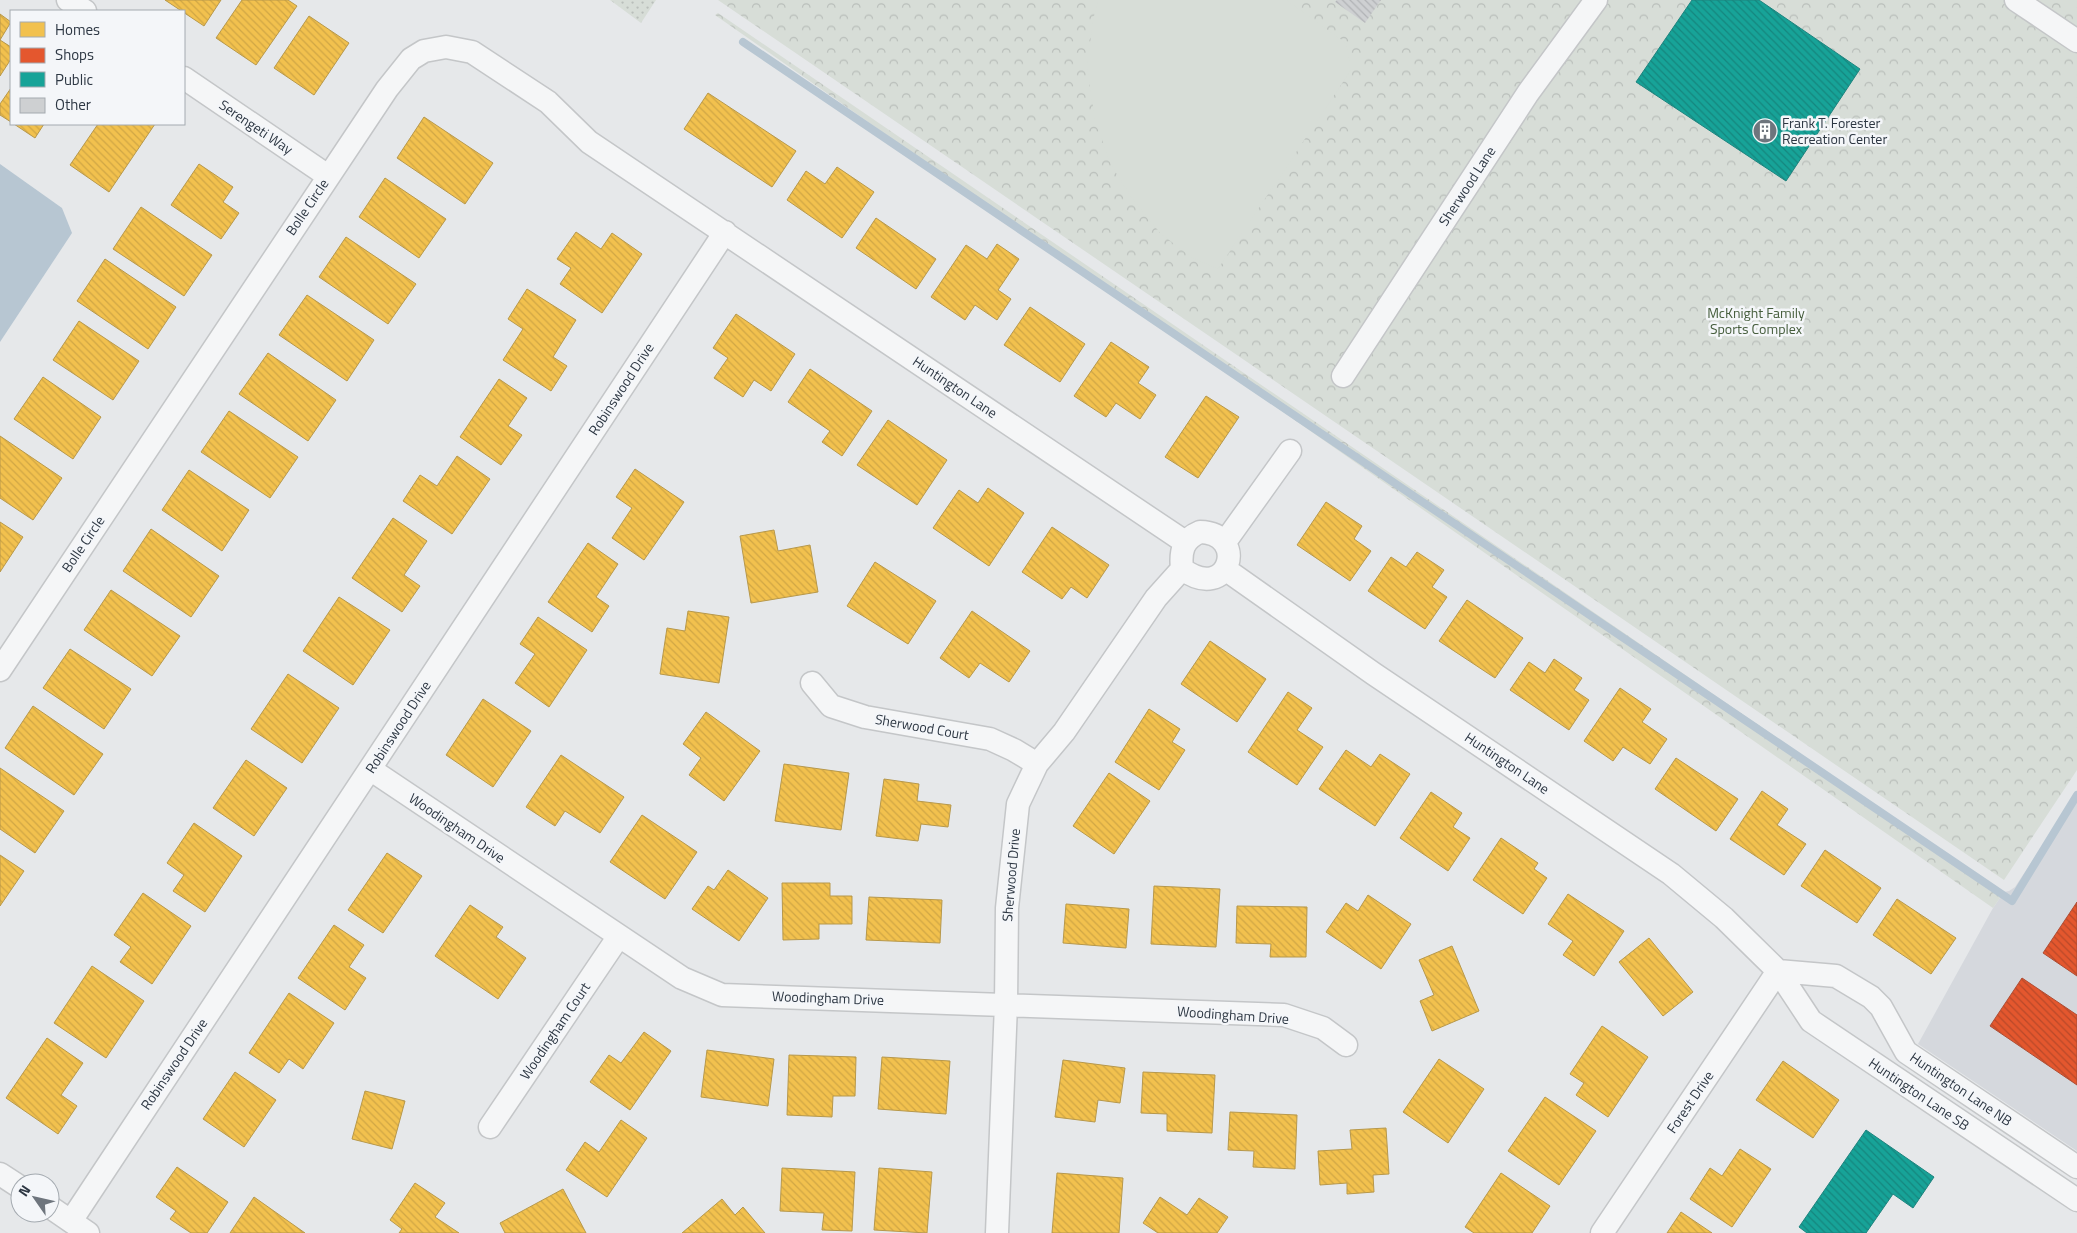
<svg xmlns="http://www.w3.org/2000/svg" width="2077" height="1233" viewBox="0 0 2077 1233" font-family="'Titillium Web',sans-serif">
	<style>
		.built { fill: #d5d8dd }
		.grass { fill: url(#grass-dots) }
		.park { fill: url(#park-crowns) }
		.pitch { fill: #d7ddd7 }
		.water { fill: #b7c6d2 }
		.homes { fill: url(#homes-back-hatch); stroke: #b7984b }
		.shops { fill: url(#shops-back-hatch); stroke: #ad4d34 }
		.public { fill: url(#public-back-hatch); stroke: #1e837e }
		.lines { fill: none; stroke-linecap: round; stroke-linejoin: round }
		.stream { stroke: #b7c6d2; stroke-width: 8 }
		.building { fill: url(#building-back-hatch) }
		.street-casing { stroke: #c4c6c8; stroke-width: 25 }
		.street { stroke: #f5f6f7; stroke-width: 22 }
		.labels { text-anchor: middle; stroke-width: 5; stroke-linejoin: round; paint-order: stroke }
		.poi-label { font-size: 14px; fill: #2d3743; stroke: #f4f6f9; text-anchor: start }
		.street-label { font-size: 14px; fill: #2d3743; stroke: #f4f6f9 }
		.park-label { font-size: 14px; fill: #455d3c; stroke: #f4f6f9 }
	</style>
	<defs>
		<pattern id="grass-dots" width="8" height="8" patternUnits="userSpaceOnUse" patternTransform="scale(1.25)"><rect width="8" height="8" fill="#d7ddd7"/><path d="M2 2h.1M6 6h.1" fill="none" stroke="#b9beba" stroke-width="1.8" stroke-linecap="round"/></pattern>
		<pattern id="park-crowns" width="20" height="18" patternUnits="userSpaceOnUse" patternTransform="scale(1.25)"><rect width="20" height="18" fill="#d7ddd7"/><path d="M2 6a3 3 0 1 1 6 0M12 15a3 3 0 1 1 6 0" fill="none" stroke="#b9beba"/></pattern>
		<pattern id="homes-back-hatch" width="6" height="6" patternUnits="userSpaceOnUse" patternTransform="scale(1.25)"><rect width="6" height="6" fill="#f2c14e"/><path d="M-1 5l2 2M0 0l6 6M5-1l2 2" fill="none" stroke="#d0a645"/></pattern>
		<pattern id="shops-back-hatch" width="6" height="6" patternUnits="userSpaceOnUse" patternTransform="scale(1.25)"><rect width="6" height="6" fill="#e4572e"/><path d="M-1 5l2 2M0 0l6 6M5-1l2 2" fill="none" stroke="#b94929"/></pattern>
		<pattern id="public-back-hatch" width="6" height="6" patternUnits="userSpaceOnUse" patternTransform="scale(1.25)"><rect width="6" height="6" fill="#17a398"/><path d="M-1 5l2 2M0 0l6 6M5-1l2 2" fill="none" stroke="#15867e"/></pattern>
		<pattern id="building-back-hatch" width="6" height="6" patternUnits="userSpaceOnUse" patternTransform="scale(1.25)"><rect width="6" height="6" fill="#ced0d2"/><path d="M-1 5l2 2M0 0l6 6M5-1l2 2" fill="none" stroke="#b1b3b6"/></pattern>
	</defs>
	<rect width="100%" height="100%" fill="#e6e8ea"/>
	<path class="built" d="M 2077,793 L 2077,1151 L 1918,1044 L 1993,908 L 2004,892 L 2009,891 L 2015,887 Z"/>
	<path class="grass" d="M 610,0 L 656,0 L 641,23 Z"/>
	<path class="park" d="M 718,0 L 2077,0 L 2077,770 L 2004,880 Z
		M 718,13 L 1998,889 L 2004,892 L 1993,908 L 715,15 Z"/>
	<path class="pitch" d="M 1098,0 L 1286,0 L 1346,43 L 1351,70 L 1218,269 L 1191,257 L 1160,233 L 1132,198 L 1111,165 L 1095,120 L 1087,67 L 1093,20 Z"/>
	<path class="water" d="M 0,164 L 62,208 L 72,233 L 0,342 Z"/>
	<path class="homes" d="M 165,0 L 221,0 L 204,26 Z
		M 242,0 L 288,0 L 297,6 L 256,65 L 216,38 Z
		M 0,14 L 11,22 L 0,40 L 11,47 L 11,59 L 0,76 Z
		M 309,16 L 349,43 L 314,95 L 274,68 Z
		M 11,88 L 11,122 L 0,115 L 0,104 Z
		M 708,93 L 796,151 L 772,187 L 684,129 Z
		M 424,117 L 493,163 L 465,204 L 397,158 Z
		M 14,124 L 44,124 L 35,138 Z
		M 98,124 L 155,124 L 109,192 L 70,165 Z
		M 199,164 L 233,187 L 223,202 L 239,213 L 221,239 L 171,205 Z
		M 837,167 L 874,192 L 842,238 L 787,200 L 806,171 L 825,184 Z
		M 385,178 L 446,219 L 419,258 L 359,217 Z
		M 141,207 L 212,255 L 184,296 L 113,249 Z
		M 876,218 L 936,259 L 916,289 L 856,248 Z
		M 576,232 L 601,249 L 612,233 L 642,254 L 602,313 L 560,284 L 571,268 L 557,259 Z
		M 346,237 L 416,284 L 388,324 L 319,277 Z
		M 997,244 L 1019,259 L 998,290 L 1011,299 L 997,320 L 975,305 L 965,320 L 931,297 L 966,245 L 987,259 Z
		M 105,259 L 176,307 L 148,349 L 77,301 Z
		M 527,289 L 576,320 L 553,357 L 567,366 L 551,391 L 503,360 L 523,329 L 508,319 Z
		M 307,295 L 374,340 L 347,381 L 279,335 Z
		M 1030,307 L 1085,344 L 1060,382 L 1004,345 Z
		M 736,314 L 795,354 L 771,391 L 754,380 L 743,397 L 714,378 L 728,358 L 713,348 Z
		M 79,321 L 139,361 L 113,400 L 53,360 Z
		M 1111,342 L 1149,367 L 1138,383 L 1156,395 L 1140,419 L 1116,403 L 1106,417 L 1074,396 Z
		M 268,353 L 336,400 L 308,441 L 239,394 Z
		M 810,369 L 872,411 L 842,456 L 822,442 L 830,431 L 788,402 Z
		M 43,377 L 101,417 L 73,459 L 14,419 Z
		M 499,379 L 527,398 L 508,426 L 522,435 L 501,465 L 460,437 Z
		M 1206,396 L 1239,417 L 1198,478 L 1165,457 Z
		M 229,411 L 298,457 L 270,498 L 201,452 Z
		M 888,420 L 947,460 L 917,505 L 857,465 Z
		M 0,436 L 62,478 L 33,520 L 0,498 Z
		M 457,456 L 490,479 L 452,534 L 403,501 L 420,475 L 437,486 Z
		M 635,469 L 684,502 L 644,560 L 612,538 L 632,508 L 616,497 Z
		M 189,470 L 249,510 L 222,551 L 162,510 Z
		M 988,488 L 1024,513 L 989,566 L 933,528 L 959,490 L 978,503 Z
		M 1326,502 L 1362,526 L 1354,539 L 1371,551 L 1350,581 L 1297,545 Z
		M 393,518 L 427,541 L 404,575 L 420,586 L 402,612 L 352,578 Z
		M 0,522 L 23,537 L 0,572 Z
		M 1052,527 L 1109,565 L 1087,598 L 1071,587 L 1062,599 L 1022,572 Z
		M 151,529 L 219,576 L 191,617 L 123,571 Z
		M 774,530 L 778,551 L 810,545 L 818,592 L 751,603 L 740,536 Z
		M 588,543 L 618,564 L 596,597 L 609,606 L 592,632 L 548,602 Z
		M 1417,552 L 1444,570 L 1432,587 L 1447,597 L 1425,629 L 1368,591 L 1391,557 L 1406,567 Z
		M 875,562 L 936,601 L 908,644 L 847,606 Z
		M 111,590 L 180,636 L 152,676 L 84,630 Z
		M 339,597 L 390,630 L 353,685 L 303,651 Z
		M 1467,600 L 1523,638 L 1495,678 L 1439,641 Z
		M 688,611 L 729,617 L 719,683 L 660,674 L 667,628 L 685,631 Z
		M 972,611 L 1030,651 L 1009,682 L 980,663 L 969,678 L 940,658 Z
		M 538,617 L 587,650 L 549,707 L 515,683 L 535,654 L 520,644 Z
		M 1210,641 L 1266,679 L 1237,722 L 1181,684 Z
		M 70,649 L 131,689 L 104,729 L 43,688 Z
		M 1554,659 L 1582,678 L 1574,690 L 1589,700 L 1569,730 L 1510,690 L 1529,662 L 1545,673 Z
		M 288,674 L 339,708 L 302,763 L 251,729 Z
		M 1620,688 L 1651,709 L 1642,722 L 1667,739 L 1650,764 L 1623,747 L 1613,761 L 1584,741 Z
		M 1288,692 L 1312,708 L 1297,730 L 1323,747 L 1297,785 L 1248,752 Z
		M 483,699 L 531,731 L 493,787 L 446,755 Z
		M 33,706 L 103,754 L 74,795 L 5,748 Z
		M 1149,709 L 1180,729 L 1172,742 L 1185,750 L 1159,790 L 1115,762 Z
		M 706,712 L 760,751 L 724,801 L 689,775 L 701,758 L 683,744 Z
		M 1346,750 L 1371,767 L 1380,754 L 1410,774 L 1375,826 L 1319,789 Z
		M 561,755 L 624,797 L 600,833 L 565,811 L 555,826 L 526,807 Z
		M 1676,758 L 1738,799 L 1716,831 L 1655,789 Z
		M 246,760 L 287,788 L 254,836 L 213,808 Z
		M 784,764 L 849,773 L 841,830 L 775,821 Z
		M 0,768 L 64,811 L 35,853 L 0,829 Z
		M 1109,773 L 1150,801 L 1114,854 L 1073,826 Z
		M 884,779 L 919,784 L 917,801 L 951,805 L 948,827 L 921,824 L 918,841 L 876,836 Z
		M 1762,791 L 1788,809 L 1777,825 L 1806,844 L 1784,875 L 1730,839 Z
		M 1431,792 L 1462,813 L 1453,827 L 1470,838 L 1448,871 L 1400,838 Z
		M 642,815 L 697,852 L 665,899 L 610,862 Z
		M 194,823 L 242,856 L 205,912 L 173,891 L 184,875 L 167,863 Z
		M 1501,838 L 1538,863 L 1534,869 L 1547,878 L 1523,914 L 1473,880 Z
		M 1825,850 L 1881,888 L 1857,923 L 1801,886 Z
		M 387,853 L 422,876 L 383,933 L 348,910 Z
		M 0,855 L 24,871 L 0,906 Z
		M 728,870 L 768,898 L 739,941 L 692,909 L 708,886 L 714,890 Z
		M 782,883 L 830,883 L 830,896 L 852,896 L 852,924 L 819,924 L 819,939 L 783,940 Z
		M 1154,886 L 1220,889 L 1216,947 L 1151,944 Z
		M 143,893 L 191,926 L 152,984 L 120,962 L 131,947 L 114,935 Z
		M 1568,894 L 1624,931 L 1594,976 L 1563,955 L 1573,941 L 1548,924 Z
		M 1368,895 L 1411,924 L 1381,969 L 1326,932 L 1346,903 L 1358,911 Z
		M 869,897 L 942,900 L 940,943 L 866,940 Z
		M 1897,899 L 1956,938 L 1931,974 L 1873,935 Z
		M 1066,904 L 1129,909 L 1126,948 L 1063,943 Z
		M 470,905 L 503,927 L 496,937 L 526,958 L 498,999 L 435,956 Z
		M 1237,906 L 1307,907 L 1306,957 L 1270,957 L 1271,944 L 1236,943 Z
		M 334,925 L 364,945 L 349,967 L 366,978 L 345,1010 L 298,978 Z
		M 1649,938 L 1693,992 L 1663,1016 L 1619,962 Z
		M 1452,946 L 1479,1011 L 1432,1031 L 1420,1001 L 1434,995 L 1419,960 Z
		M 92,966 L 144,1001 L 106,1058 L 54,1023 Z
		M 289,993 L 334,1023 L 303,1069 L 289,1059 L 279,1073 L 249,1053 Z
		M 1602,1026 L 1648,1057 L 1608,1117 L 1576,1095 L 1584,1083 L 1570,1074 Z
		M 644,1032 L 671,1051 L 630,1110 L 590,1082 L 609,1055 L 621,1063 Z
		M 47,1038 L 83,1063 L 61,1095 L 77,1106 L 58,1134 L 6,1098 Z
		M 707,1050 L 774,1059 L 768,1106 L 701,1097 Z
		M 789,1055 L 856,1057 L 855,1096 L 833,1096 L 832,1117 L 787,1115 Z
		M 882,1057 L 950,1061 L 946,1114 L 878,1109 Z
		M 1439,1059 L 1484,1089 L 1448,1143 L 1403,1112 Z
		M 1063,1060 L 1125,1068 L 1120,1103 L 1098,1100 L 1095,1122 L 1055,1117 Z
		M 1783,1061 L 1839,1100 L 1813,1138 L 1756,1100 Z
		M 235,1072 L 276,1100 L 244,1147 L 203,1119 Z
		M 1143,1072 L 1215,1075 L 1212,1133 L 1167,1131 L 1167,1114 L 1141,1113 Z
		M 365,1091 L 405,1101 L 392,1149 L 352,1139 Z
		M 1545,1097 L 1596,1131 L 1559,1185 L 1508,1151 Z
		M 1230,1112 L 1297,1115 L 1295,1169 L 1253,1167 L 1254,1151 L 1228,1150 Z
		M 621,1120 L 647,1138 L 607,1197 L 566,1170 L 585,1142 L 599,1152 Z
		M 1386,1128 L 1389,1174 L 1373,1175 L 1374,1192 L 1347,1194 L 1347,1183 L 1320,1185 L 1318,1151 L 1352,1149 L 1350,1130 Z
		M 1740,1149 L 1771,1169 L 1732,1227 L 1690,1199 L 1710,1168 L 1722,1176 Z
		M 177,1167 L 228,1202 L 207,1233 L 191,1233 L 170,1219 L 176,1211 L 156,1197 Z
		M 782,1168 L 855,1172 L 852,1231 L 822,1230 L 824,1213 L 780,1211 Z
		M 879,1168 L 932,1172 L 927,1233 L 874,1230 Z
		M 1057,1173 L 1123,1178 L 1119,1233 L 1052,1233 Z
		M 1501,1173 L 1550,1206 L 1532,1233 L 1474,1233 L 1465,1227 Z
		M 415,1183 L 445,1203 L 435,1217 L 459,1233 L 399,1233 L 402,1229 L 390,1220 Z
		M 563,1189 L 586,1233 L 505,1233 L 500,1223 Z
		M 254,1197 L 305,1233 L 230,1233 Z
		M 1160,1197 L 1187,1215 L 1199,1198 L 1228,1217 L 1217,1233 L 1158,1233 L 1143,1223 Z
		M 722,1199 L 735,1215 L 743,1207 L 765,1233 L 682,1233 Z
		M 1681,1212 L 1712,1233 L 1667,1233 Z"/>
	<path class="shops" d="M 2077,902 L 2077,976 L 2043,953 Z
		M 2022,978 L 2077,1015 L 2077,1085 L 1990,1026 Z"/>
	<path class="public" d="M 1692,0 L 1759,0 L 1860,69 L 1786,181 L 1636,82 Z
		M 1866,1130 L 1934,1177 L 1913,1208 L 1893,1194 L 1866,1233 L 1807,1233 L 1799,1227 Z"/>
	<g class="lines">
		<path class="stream" d="M 743,42 L 2012,901 L 2077,795"/>
	</g>
	<path class="building" d="M 1337,0 L 1381,0 L 1365,23 L 1335,2 Z"/>
	<g class="lines">
		<defs>
			<path id="street" d="M 68,0 L 85,11
				M 2016,0 L 2077,41
				M 184,78 L 328,176
				M 1343,376 L 1528,93 L 1596,0
				M 1200,532 C 1249,533 1230,604 1182,569 C 1180,551 1183,539 1200,532 Z
				M 1225,542 L 1290,451
				M 1225,569 L 1374,674 L 1671,874 L 1724,918 L 1778,971 L 1811,1021 L 2077,1200
				M 0,670 L 387,89 L 411,59 L 424,51 L 446,47 L 472,52 L 548,102 L 589,142 L 1185,542
				M 812,683 L 831,706 L 865,717 L 990,739 L 1014,750 L 1037,764
				M 370,769 L 682,978 L 722,995 L 1284,1015 L 1323,1028 L 1346,1045
				M 1778,971 L 1836,976 L 1871,997 L 1881,1007 L 1906,1052 L 2077,1167
				M 490,1127 L 619,936
				M 0,1174 L 20,1187
				M 50,1207 L 88,1233
				M 71,1221 L 725,232
				M 997,1233 L 1006,1004 L 1007,908 L 1018,804 L 1037,764 L 1064,732 L 1156,598 L 1182,569
				M 1602,1233 L 1778,971"/>
		</defs>
		<use href="#street" class="street-casing"/>
		<use href="#street" class="street"/>
	</g>
	<defs>
		<symbol id="building-disc" viewBox="-11 -11 22 22"><circle r="9.5" fill="#6e757d" stroke="#f4f6f9"/><path d="M-4-6H4V6H1V3H-1V6H-4ZM-2.5-4.3h1.7v1.8h-1.7ZM.8-4.3h1.7v1.8H.8ZM-2.5-1h1.7V.8h-1.7ZM.8-1h1.7V.8H.8Z" fill="#fff"/></symbol>
	</defs>
	<g fill-rule="evenodd">
		<use href="#building-disc" x="1751" y="117" width="28" height="28"/>
	</g>
	<g class="labels">
		<g class="poi-label">
			<text x="1782" y="128">Frank T. Forester<tspan x="1782" dy="16">Recreation Center</tspan></text>
		</g>
		<g class="street-label">
			<text transform="translate(256 127) rotate(34)" y="5">Serengeti Way</text>
			<text transform="translate(1467 186) rotate(-57)" y="5">Sherwood Lane</text>
			<text transform="translate(307 207) rotate(-56)" y="5">Bolle Circle</text>
			<text transform="translate(955 387) rotate(34)" y="5">Huntington Lane</text>
			<text transform="translate(621 389) rotate(-57)" y="5">Robinswood Drive</text>
			<text transform="translate(83 544) rotate(-56)" y="5">Bolle Circle</text>
			<text transform="translate(398 727) rotate(-57)" y="5">Robinswood Drive</text>
			<text transform="translate(922 727) rotate(10)" y="5">Sherwood Court</text>
			<text transform="translate(1507 763) rotate(34)" y="5">Huntington Lane</text>
			<text transform="translate(457 828) rotate(34)" y="5">Woodingham Drive</text>
			<text transform="translate(1011 875) rotate(-85)" y="5">Sherwood Drive</text>
			<text transform="translate(828 998) rotate(2)" y="5">Woodingham Drive</text>
			<text transform="translate(1233 1015) rotate(4)" y="5">Woodingham Drive</text>
			<text transform="translate(555 1031) rotate(-56)" y="5">Woodingham Court</text>
			<text transform="translate(174 1064) rotate(-56)" y="5">Robinswood Drive</text>
			<text transform="translate(1961 1089) rotate(34)" y="5">Huntington Lane NB</text>
			<text transform="translate(1919 1094) rotate(34)" y="5">Huntington Lane SB</text>
			<text transform="translate(1690 1102) rotate(-56)" y="5">Forest Drive</text>
		</g>
		<g class="park-label">
			<text x="1756" y="318">McKnight Family<tspan x="1756" dy="16">Sports Complex</tspan></text>
		</g>
	</g>
	<rect x="10" y="10" width="175" height="115" fill="#f4f6f9" stroke="#a4aab0"/>
	<rect x="20" y="22" width="25" height="15" fill="#f2c14e" stroke="#a4aab0"/>
	<text x="55" y="35" font-size="15" fill="#2d3743">Homes</text>
	<rect x="20" y="48" width="25" height="15" fill="#e4572e" stroke="#a4aab0"/>
	<text x="55" y="60" font-size="15" fill="#2d3743">Shops</text>
	<rect x="20" y="72" width="25" height="15" fill="#17a398" stroke="#a4aab0"/>
	<text x="55" y="85" font-size="15" fill="#2d3743">Public</text>
	<rect x="20" y="98" width="25" height="15" fill="#ced0d2" stroke="#a4aab0"/>
	<text x="55" y="110" font-size="15" fill="#2d3743">Other</text>
	<g transform="translate(35 1198) rotate(304)"><circle r="24" fill="#f4f6f9" stroke="#a4aab0"/>
	<path d="M0-4L9 19L0 12L-9 19Z" fill="#6e757d"/>
	<text y="-8" font-size="14" font-weight="bold" text-anchor="middle" fill="#2d3743">N</text>
	</g>
</svg>
